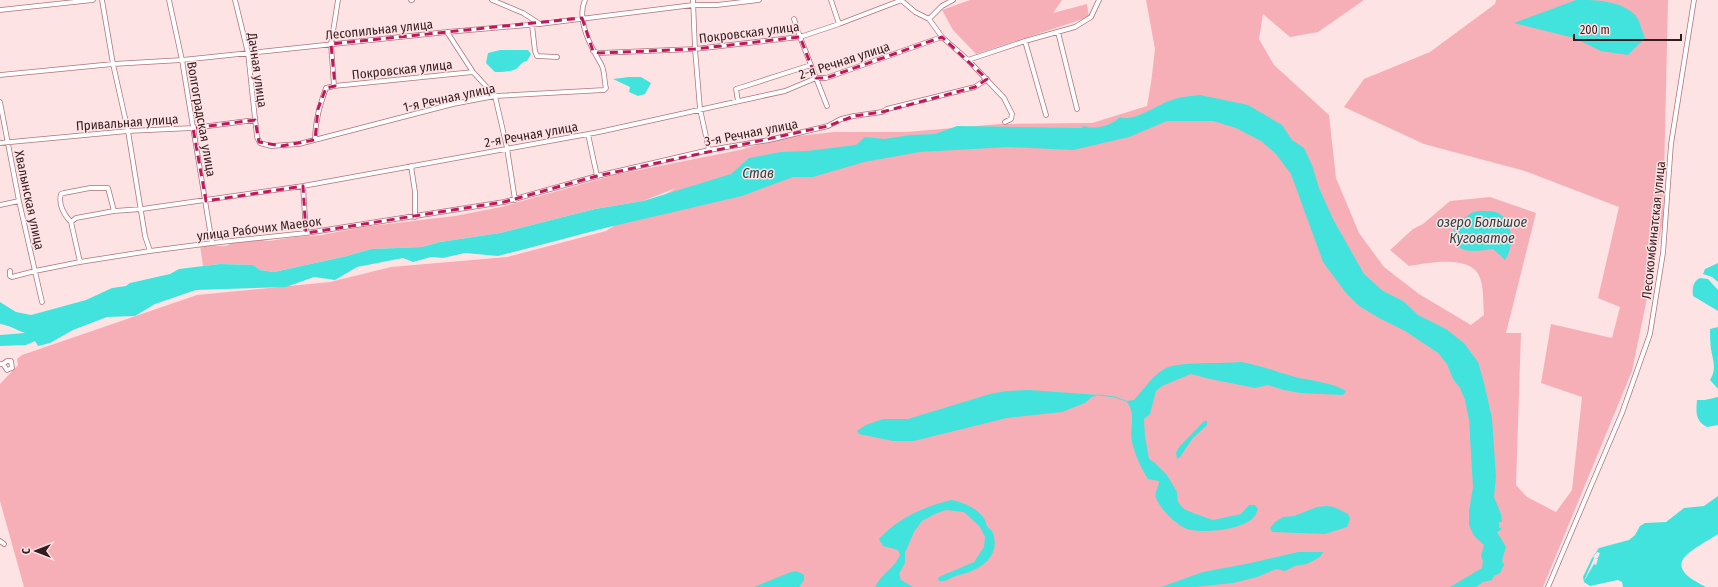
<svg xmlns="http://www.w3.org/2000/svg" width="1718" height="587" viewBox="0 0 1718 587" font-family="'Fira Sans Condensed',sans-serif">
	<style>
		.green { fill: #f7afb7 }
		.water { fill: #43e3dd }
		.pier { fill: #fee3e5 }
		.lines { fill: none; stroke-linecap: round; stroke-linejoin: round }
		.stream { stroke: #43e3dd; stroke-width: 1 }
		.minor-casing { stroke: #ae747a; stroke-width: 5.5 }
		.minor { stroke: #fff; stroke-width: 4 }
		.marked { fill: none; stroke: #c2185b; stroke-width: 3; stroke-dasharray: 8 5; stroke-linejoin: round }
		.labels { text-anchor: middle; stroke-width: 3; stroke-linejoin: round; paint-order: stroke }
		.street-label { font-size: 13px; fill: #331b1e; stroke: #fee3e5 }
		.water-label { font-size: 14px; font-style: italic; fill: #264644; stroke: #fee3e5 }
	</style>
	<rect width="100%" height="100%" fill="#fee3e5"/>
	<path class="green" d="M 970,0 L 1062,0 L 1053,13 L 1087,4 L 1089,17 L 976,54 L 953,30 L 942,10 Z
		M 1146,0 L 1364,0 L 1318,32 L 1290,37 L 1263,14 L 1259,39 L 1274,65 L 1329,115 L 1336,178 L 1359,233 L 1384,267 L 1419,294 L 1471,325 L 1484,315 C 1483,303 1484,289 1480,278 C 1472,254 1428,263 1409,266 L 1390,250 L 1413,229 L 1423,224 L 1450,201 L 1490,197 L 1536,213 L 1506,333 L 1521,333 L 1516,485 L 1527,497 L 1556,512 L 1572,490 L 1582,397 L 1541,383 L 1551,324 L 1612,338 L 1620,307 L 1598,298 L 1619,207 L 1525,171 L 1424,144 L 1344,107 L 1364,79 L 1430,52 L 1495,4 L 1496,0 L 1668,0 L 1663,220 L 1632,371 L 1543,587 L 24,587 L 0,501 L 0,384 L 18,365 L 17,359 L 22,355 L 197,295 L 330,282 L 391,267 L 507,257 L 606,231 L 676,188 L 643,201 L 595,209 L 500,233 L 440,242 L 422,247 L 371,249 L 347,256 L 274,272 L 260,270 L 253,265 L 220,264 L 203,266 L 200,245 L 226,246 L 232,243 L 262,240 L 269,241 L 295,237 L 322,235 L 362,227 L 455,216 L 501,207 L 614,175 L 740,150 L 780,138 L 834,132 L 906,132 L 1000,124 L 1092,123 L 1147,106 L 1151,83 L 1155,49 Z"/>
	<path class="water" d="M 1576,0 C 1597,0 1619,0 1635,15 C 1640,20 1642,32 1645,38 L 1628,55 L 1601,51 L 1574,38 L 1514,23 Z
		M 500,50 L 528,50 L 531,54 L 527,61 C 521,62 520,66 516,69 C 510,72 501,72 495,72 L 486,63 L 488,53 Z
		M 629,77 L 641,77 L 651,83 L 645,94 L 638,96 L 629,92 L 630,87 L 613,79 Z
		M 1200,95 L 1248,105 L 1282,125 L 1292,140 L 1304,148 L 1312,165 L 1319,188 L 1333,219 L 1364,274 L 1383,291 L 1403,301 L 1418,315 L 1446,329 L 1464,343 L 1478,362 L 1484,383 L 1492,418 L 1496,477 L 1494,497 L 1501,514 L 1502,522 L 1499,522 L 1499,527 L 1502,529 L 1497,532 L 1506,547 L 1502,560 L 1504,565 L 1500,573 L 1494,576 L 1492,580 L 1483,582 L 1476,587 L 1450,587 L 1482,568 L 1483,561 L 1481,556 L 1484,545 L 1474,536 L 1469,525 L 1469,511 L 1473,487 L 1469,420 L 1465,400 L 1460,388 L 1453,379 L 1447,364 L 1438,353 L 1405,331 L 1379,318 L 1359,306 L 1346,293 L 1323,262 L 1291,174 L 1276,154 L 1261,141 L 1236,128 L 1213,121 L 1167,121 L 1129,137 L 1073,150 L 1009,147 L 920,152 L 864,162 L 813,177 L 793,177 L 742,196 L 605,228 L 498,256 L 465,253 L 443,258 L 431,257 L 413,262 L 403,258 L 357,267 L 335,280 L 314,277 L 286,287 L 196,290 L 155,304 L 135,316 L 107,317 L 73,330 L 50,343 L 38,346 L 35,341 L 26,345 L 0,346 L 0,335 L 25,333 C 16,330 9,325 0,324 L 0,302 L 16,312 L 31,315 L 86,300 L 112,288 L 126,286 L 130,283 L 170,274 L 179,269 L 220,264 L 253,265 L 260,270 L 274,272 L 347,256 L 371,249 L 422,247 L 440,242 L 500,233 L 595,209 L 643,201 L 731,174 L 749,158 L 781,152 L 807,151 L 856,145 L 865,137 L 884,139 L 911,135 L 935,134 L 957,126 L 1081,128 L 1084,126 C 1095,130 1111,126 1120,117 C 1132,123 1157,105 1169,101 C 1179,97 1190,96 1200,95 Z
		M 1478,211 C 1485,211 1495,210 1500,214 C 1514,226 1514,246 1505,260 L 1493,249 C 1472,252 1448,255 1455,226 L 1471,213 Z
		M 1718,263 L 1718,282 L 1712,277 L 1703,274 L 1705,269 Z
		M 1700,278 L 1708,279 L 1718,290 L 1718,311 L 1693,296 C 1692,289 1693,281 1700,278 Z
		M 1718,327 L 1718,389 L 1710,380 C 1717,369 1713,361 1711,349 C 1710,343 1710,336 1710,329 Z
		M 1241,362 C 1259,365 1277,372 1295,377 C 1312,381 1331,382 1346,391 L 1343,395 L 1300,393 L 1284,390 L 1268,385 L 1255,388 L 1210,379 L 1191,374 L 1162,386 L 1156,391 L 1150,414 L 1144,419 L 1145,436 L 1149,459 L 1155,463 L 1167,475 L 1177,492 L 1178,502 L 1184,509 L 1193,513 L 1213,520 L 1241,514 L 1249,505 L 1255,505 L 1258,509 C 1257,511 1256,515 1254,517 C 1243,530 1202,534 1187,529 C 1175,524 1161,510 1156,498 C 1154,492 1159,487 1159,481 L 1148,479 C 1141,468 1135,455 1132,442 C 1129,428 1137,413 1126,401 L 1134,400 C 1144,389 1151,377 1164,369 C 1176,361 1224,364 1241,362 Z
		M 1029,390 L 1099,395 L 1092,397 L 1085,403 L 1062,412 L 1007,418 L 914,441 L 893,441 L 859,434 L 857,431 L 866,425 L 883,419 L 908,419 L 990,394 L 1006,391 Z
		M 1718,397 L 1718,425 L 1707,427 C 1695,421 1696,412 1697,400 L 1705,400 Z
		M 1204,421 L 1207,421 L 1207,425 L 1193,438 L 1180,457 L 1177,459 L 1176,453 L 1179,447 Z
		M 1718,496 L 1718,534 C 1692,551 1657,564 1706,587 L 1623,587 L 1622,582 L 1618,580 L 1590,586 L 1584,582 L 1583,577 L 1592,558 L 1599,548 L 1629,540 L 1635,535 L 1640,526 L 1645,523 L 1666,522 L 1684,508 L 1704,506 Z
		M 951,500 C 963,502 979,509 985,520 C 986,522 986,524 987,526 C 989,529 992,530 993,533 C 1001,557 979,571 959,575 C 952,577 946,582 939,581 L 938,578 L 941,576 L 974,562 L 984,547 L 985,537 L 980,527 L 964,512 L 946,510 L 935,514 L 922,521 L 914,532 L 905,553 L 905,563 L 899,574 L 901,580 L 913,587 L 875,587 C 881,574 895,568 900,555 L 898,550 L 883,546 L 879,539 C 897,519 925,506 951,500 Z
		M 1326,506 L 1334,507 L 1348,514 L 1350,519 L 1347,527 L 1325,534 L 1272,532 L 1270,528 L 1275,522 L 1283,517 L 1294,516 L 1317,507 Z
		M 1298,552 L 1323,552 L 1320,557 L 1307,564 L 1295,566 L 1285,571 L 1276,569 L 1257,577 L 1233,583 L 1195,587 L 1161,587 L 1203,572 L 1251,563 Z
		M 791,572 L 796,571 L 803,574 C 806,579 803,582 799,587 L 754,587 Z"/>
	<path class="pier" d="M 1597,552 L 1600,553 L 1598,558 L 1596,558 L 1598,559 L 1596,565 L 1594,564 L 1584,581 L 1594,558 L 1593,557 Z"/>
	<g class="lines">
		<path class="stream" d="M 1099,395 L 1115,397 L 1126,401"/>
		<defs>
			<path id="minor" d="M 102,0 L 113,64 L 128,131 L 145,236 L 150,251
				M 169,0 L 182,60 L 212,243
				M 235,0 L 248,53 L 257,137 L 260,143 L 271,146 L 299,144 L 453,104 L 495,96 L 604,90 L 606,88 C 604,81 605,70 601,64 C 591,47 576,20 585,0
				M 411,0 L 412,0
				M 492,0 L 523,13 L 540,24
				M 693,0 L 695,49 L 700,109 L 709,150
				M 831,0 L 839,24
				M 901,0 L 915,12 L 929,19 L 942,37 L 968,60 L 1004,98 L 1012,114 L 1011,119 L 1005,122
				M 0,10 L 93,0
				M 794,19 L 800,37 L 827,106
				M 929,19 L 942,6 L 953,0
				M 532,25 L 535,51 L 537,56 L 557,57
				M 447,32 L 473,72 L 495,96 L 507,148 L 515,200
				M 1058,32 L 1077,109
				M 1025,41 L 1046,115
				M 593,51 L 599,53 L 695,49 L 800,37 L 839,24 L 902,0
				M 968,60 L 1025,41 L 1075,27 L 1091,17 L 1099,0
				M 0,75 L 113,64 L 182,60 L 447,32 L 540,24 L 693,5 L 717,5 L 759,0
				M 334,86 L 473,72
				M 738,101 L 736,89 L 811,65
				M 0,102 L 19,201 L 42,302
				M 588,134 L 597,176
				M 315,140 C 315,121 320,105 326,88 L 334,86 L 331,44 L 338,0
				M 0,143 L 128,131 L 193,128 L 255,120
				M 411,166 L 415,192 L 415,217
				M 303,186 L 306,233
				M 0,205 L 19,201
				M 71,222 C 64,215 58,204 61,194 L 64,193 L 90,188 L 108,188 L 114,211
				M 80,262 L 71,222 L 76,218 L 114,211 L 142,209 L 303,186 L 599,132 L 785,91 L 816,78 L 826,78 L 942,37
				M 10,271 L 10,276 L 12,277 L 35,271 L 80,262 L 150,251 L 212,243 L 306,233 L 504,202 L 597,176 L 709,150 L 769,140 L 828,126 L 841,119 L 854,116 L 882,112 L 887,109 L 975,87 L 987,79
				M 0,364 L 3,364 L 7,370 L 12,368 L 11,361 L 7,361 L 3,364
				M 0,541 L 4,544
				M 1548,587 L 1622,413 L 1650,334 L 1663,253 L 1671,144 L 1694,0"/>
		</defs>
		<use href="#minor" class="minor-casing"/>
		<use href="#minor" class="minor"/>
	</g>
	<path class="marked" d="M 582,18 L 593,51 L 599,53 L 695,49 L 800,37 L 816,78 L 826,78 L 942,37 L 987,79 L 975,87 L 882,112 L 854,116 L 828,126 L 597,176 L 504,202 L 306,233 L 303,186 L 206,201 L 193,128 L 255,120 L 259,142 L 281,146 L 315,140 L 318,109 L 326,88 L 335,86 L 331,44 Z"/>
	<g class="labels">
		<g class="street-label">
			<text transform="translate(379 29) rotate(-6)" y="5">Лесопильная улица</text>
			<text transform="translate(749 32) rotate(-7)" y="5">Покровская улица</text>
			<text transform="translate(844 60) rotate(-18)" y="5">2-я Речная улица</text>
			<text transform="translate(402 69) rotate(-6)" y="5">Покровская улица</text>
			<text transform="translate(258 70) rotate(82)" y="5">Дачная улица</text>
			<text transform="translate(449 97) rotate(-12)" y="5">1-я Речная улица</text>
			<text transform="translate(202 119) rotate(80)" y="5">Волгоградская улица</text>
			<text transform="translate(127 122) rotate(-4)" y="5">Привальная улица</text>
			<text transform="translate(751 132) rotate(-11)" y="5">3-я Речная улица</text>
			<text transform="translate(531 134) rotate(-10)" y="5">2-я Речная улица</text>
			<text transform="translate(30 200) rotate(78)" y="5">Хвалынская улица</text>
			<text transform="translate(259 228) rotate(-7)" y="5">улица Рабочих Маевок</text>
			<text transform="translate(1653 230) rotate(-84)" y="5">Лесокомбинатская улица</text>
		</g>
		<g class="water-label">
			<text x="758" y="178">Став</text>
			<text x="1482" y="227">озеро Большое<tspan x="1482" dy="16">Куговатое</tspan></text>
		</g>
	</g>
	<g transform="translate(36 551) rotate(270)" stroke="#fee3e5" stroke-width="3" paint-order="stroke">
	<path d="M0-3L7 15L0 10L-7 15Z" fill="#331b1e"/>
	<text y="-6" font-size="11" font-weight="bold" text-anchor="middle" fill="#331b1e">С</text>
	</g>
	<path d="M1574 34v6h107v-6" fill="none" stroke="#331b1e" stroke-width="2"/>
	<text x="1580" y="34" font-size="12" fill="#331b1e" stroke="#fee3e5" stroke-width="3" paint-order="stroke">200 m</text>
</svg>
